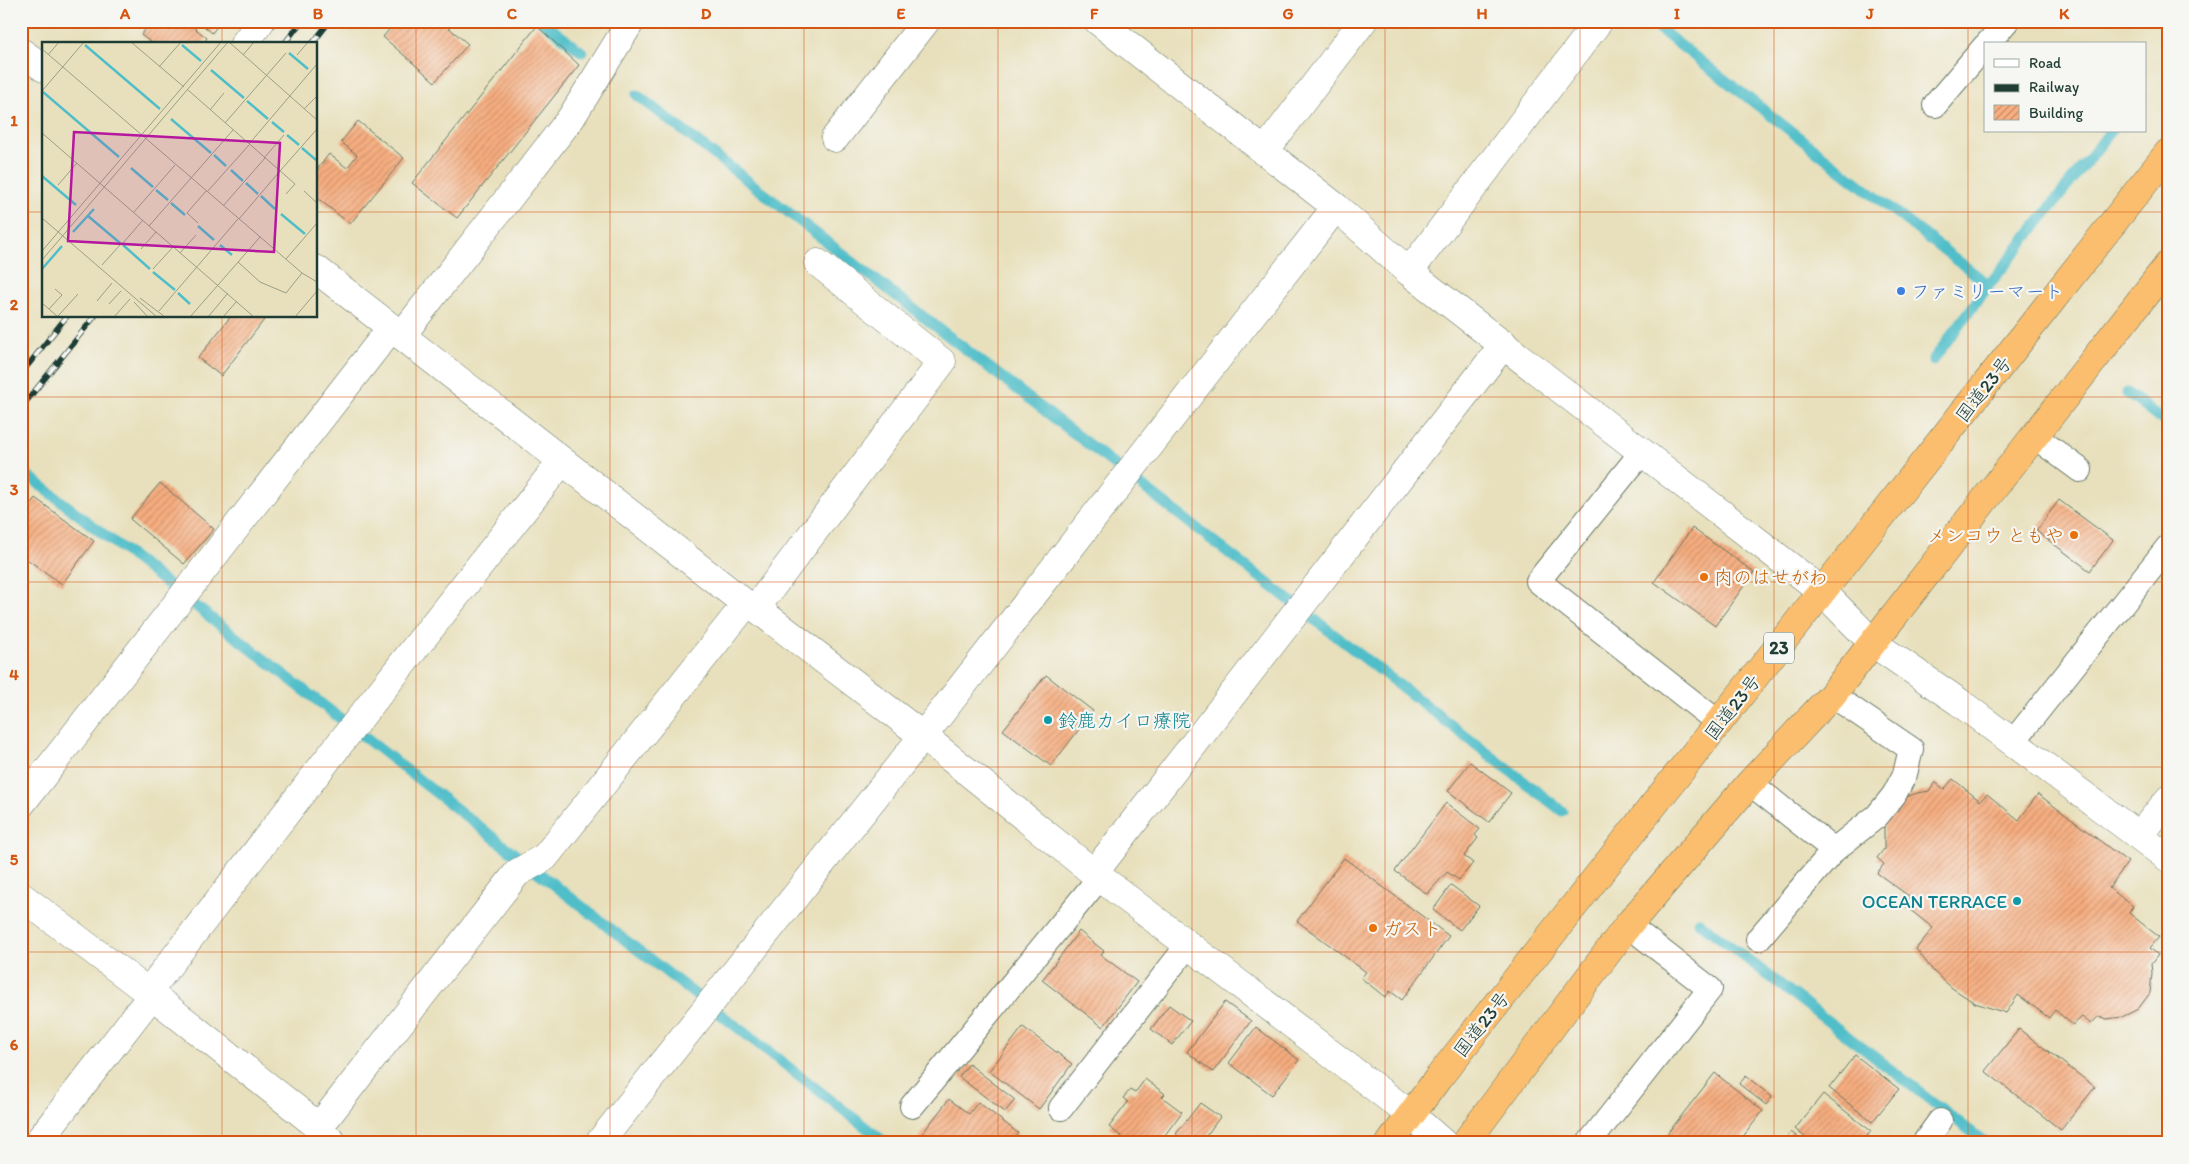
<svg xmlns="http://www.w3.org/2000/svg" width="2189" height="1164" viewBox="0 0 2189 1164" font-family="Itim,'Klee One',sans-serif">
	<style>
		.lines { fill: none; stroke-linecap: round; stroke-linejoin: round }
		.stream { stroke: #50bec9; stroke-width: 11 }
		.building { fill: url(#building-hatch) }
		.service-casing { stroke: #657664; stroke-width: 26 }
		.minor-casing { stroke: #657664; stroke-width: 29 }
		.trunk-casing { stroke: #657664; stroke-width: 29 }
		.service { stroke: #fff; stroke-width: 24 }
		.minor { stroke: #fff; stroke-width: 28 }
		.trunk { stroke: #fbbe6e; stroke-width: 28 }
		.rail-casing { stroke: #1f3d34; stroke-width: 5.5 }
		.rail { stroke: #f6f6f2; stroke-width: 4; stroke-dasharray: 11; stroke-linecap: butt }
		.grid { fill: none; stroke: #d45610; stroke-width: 1; stroke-opacity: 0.55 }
		.shop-dot { fill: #3f7fe0; stroke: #f6f6f2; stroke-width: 2 }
		.food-dot { fill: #e8710a; stroke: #f6f6f2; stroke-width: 2 }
		.culture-dot { fill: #0f9aa8; stroke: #f6f6f2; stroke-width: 2 }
		.labels { text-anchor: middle; stroke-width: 4.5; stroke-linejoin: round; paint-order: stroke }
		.shield { fill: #f6f6f2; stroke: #60746d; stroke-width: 1 }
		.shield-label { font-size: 18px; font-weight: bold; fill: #1f3d34 }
		.shop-label { font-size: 19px; fill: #366cbe; stroke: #f6f6f2; text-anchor: start }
		.street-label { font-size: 19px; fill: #1f3d34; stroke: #f6f6f2 }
		.food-label { font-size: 19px; fill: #c56008; stroke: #f6f6f2; text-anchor: start }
		.culture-label { font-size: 19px; fill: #0d838f; stroke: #f6f6f2; text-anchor: start }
		.inset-river { fill: none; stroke: #50bec9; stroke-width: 2.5 }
		.inset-road { fill: none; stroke: #989f86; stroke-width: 1 }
		.view { fill: #b5179e; fill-opacity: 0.15; stroke: #b5179e; stroke-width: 2.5 }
		.inset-edge { fill: none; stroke: #1f3d34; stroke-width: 2.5 }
		.neatline { fill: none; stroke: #d45610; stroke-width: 2 }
		.grid-label { font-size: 16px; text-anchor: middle; font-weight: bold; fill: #d45610 }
	</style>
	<defs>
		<pattern id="building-hatch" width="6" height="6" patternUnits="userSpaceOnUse" patternTransform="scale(1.25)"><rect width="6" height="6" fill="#f7ad7f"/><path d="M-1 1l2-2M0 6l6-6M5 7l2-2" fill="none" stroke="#c78e69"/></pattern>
	</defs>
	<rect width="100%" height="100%" fill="#f6f6f2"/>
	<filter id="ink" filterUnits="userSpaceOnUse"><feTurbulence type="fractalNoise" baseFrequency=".02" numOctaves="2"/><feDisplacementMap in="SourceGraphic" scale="10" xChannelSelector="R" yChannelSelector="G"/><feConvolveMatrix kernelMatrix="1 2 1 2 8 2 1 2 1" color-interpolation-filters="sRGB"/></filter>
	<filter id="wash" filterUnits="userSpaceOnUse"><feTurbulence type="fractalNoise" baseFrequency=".0096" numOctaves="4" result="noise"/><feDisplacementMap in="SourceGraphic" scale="20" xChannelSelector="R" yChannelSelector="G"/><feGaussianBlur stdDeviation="1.12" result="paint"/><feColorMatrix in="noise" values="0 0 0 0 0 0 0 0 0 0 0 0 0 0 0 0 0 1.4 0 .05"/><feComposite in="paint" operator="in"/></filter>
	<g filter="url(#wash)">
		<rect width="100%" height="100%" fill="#e8e0bc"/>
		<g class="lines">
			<path class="stream" d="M 542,21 L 582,52
				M 1649,21 L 1989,285
				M 637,95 L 1562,811
				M 1933,360 L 1989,285 L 2111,131
				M 2127,393 L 2168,424
				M 21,470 L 886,1143
				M 1699,922 L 1986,1143"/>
		</g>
		<g id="blocks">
			<path class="building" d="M 152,21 L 186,21 L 207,38 L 203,44 L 153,44 L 141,35 Z
				M 198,21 L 221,21 L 212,33 Z
				M 396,21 L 441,21 L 468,44 L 435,82 L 383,37 Z
				M 537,26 L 579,65 L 457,218 L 412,183 Z
				M 358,121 L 404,158 L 350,224 L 316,197 L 316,171 L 329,154 L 347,168 L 357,155 L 341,142 Z
				M 231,316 L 267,316 L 221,376 L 198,358 Z
				M 160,483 L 214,529 L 184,564 L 130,519 Z
				M 35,498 L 94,541 L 62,584 L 21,555 L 21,516 Z
				M 2059,500 L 2113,540 L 2090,571 L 2036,531 Z
				M 1692,528 L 1754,572 L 1715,626 L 1654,582 Z
				M 1046,675 L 1093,711 L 1051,766 L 1003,730 Z
				M 1470,762 L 1511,793 L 1489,822 L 1448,791 Z
				M 1953,779 L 1980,801 L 1987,794 L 2019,820 L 2038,794 L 2128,862 L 2109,888 L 2133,906 L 2129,913 L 2159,937 L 2150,948 L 2158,955 L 2151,964 L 2152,973 L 2150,993 L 2138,1009 L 2122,1017 L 2107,1019 L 2099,1016 L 2091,1024 L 2082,1017 L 2073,1025 L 2055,1010 L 2049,1018 L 2018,995 L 2006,1013 L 1975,1003 L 1952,988 L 1934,972 L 1916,949 L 1933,928 L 1904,905 L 1910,897 L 1877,873 L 1884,864 L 1877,858 L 1884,849 L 1884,826 L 1888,817 L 1904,798 L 1917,793 L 1929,791 L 1935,782 L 1944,789 Z
				M 1446,803 L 1480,829 L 1475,835 L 1478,838 L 1464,856 L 1473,863 L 1459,880 L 1447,872 L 1427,894 L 1395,871 Z
				M 1344,858 L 1449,936 L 1402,1000 L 1390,991 L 1385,997 L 1361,978 L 1366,972 L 1297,921 Z
				M 1451,885 L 1479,906 L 1460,930 L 1433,910 Z
				M 1079,931 L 1104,951 L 1101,955 L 1137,982 L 1103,1027 L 1042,980 Z
				M 1225,1002 L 1251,1021 L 1213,1072 L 1187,1052 Z
				M 1169,1005 L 1191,1021 L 1172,1045 L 1151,1029 Z
				M 1023,1027 L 1072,1064 L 1039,1109 L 989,1071 Z
				M 1256,1027 L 1299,1060 L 1272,1095 L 1229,1063 Z
				M 2019,1029 L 2095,1087 L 2061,1130 L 1985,1071 Z
				M 1855,1055 L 1899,1089 L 1872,1122 L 1829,1088 Z
				M 969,1064 L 1015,1100 L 1005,1112 L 959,1077 Z
				M 1715,1073 L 1763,1111 L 1738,1143 L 1660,1143 Z
				M 1746,1076 L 1772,1097 L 1766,1105 L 1739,1084 Z
				M 1145,1079 L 1165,1094 L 1162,1097 L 1182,1112 L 1159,1143 L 1130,1143 L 1109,1127 L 1128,1102 L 1123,1098 L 1130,1090 L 1135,1093 Z
				M 1823,1094 L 1871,1131 L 1862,1143 L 1812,1143 L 1795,1129 Z
				M 949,1099 L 969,1114 L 978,1102 L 1018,1133 L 1010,1143 L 922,1143 L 918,1139 Z
				M 1200,1103 L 1220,1117 L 1201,1143 L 1188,1143 L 1176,1134 Z
				M 1791,1132 L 1805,1143 L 1782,1143 Z"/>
		</g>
	</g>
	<g filter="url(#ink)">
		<use href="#blocks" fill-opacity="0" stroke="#657664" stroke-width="1"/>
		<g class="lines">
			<defs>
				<path id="service" d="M 1987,44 L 2007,21
					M 1935,105 L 1985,46
					M 2034,436 L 2080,470
					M 1642,452 L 1538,581 L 1719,723
					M 2013,742 L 2168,547
					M 1750,783 L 1834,850
					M 1758,939 L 1834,850 L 1877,816 L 1894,795 L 1905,774 L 1911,749 L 1832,695
					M 912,1106 L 1100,877
					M 1061,1108 L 1188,945
					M 1589,1143 L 1710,989 L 1628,925
					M 1924,1143 L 1940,1121"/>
				<path id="minor" d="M 1098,21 L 1336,207 L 1409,272 L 1823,592 L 1873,643 L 1959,702 L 2168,858
					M 244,44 L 261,21
					M 21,52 L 44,68
					M 835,138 L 926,21
					M 1264,152 L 1363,21
					M 316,269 L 746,604 L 756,608 L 923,736 L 1094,873 L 1411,1115 L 1443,1143
					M 1409,272 L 1599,21
					M 402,335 L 571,118 L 631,21
					M 756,608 L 942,362 L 818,263
					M 21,804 L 391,328
					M 2139,836 L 2168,800
					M 1094,873 L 1504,344
					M 21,896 L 148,992 L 319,1127 L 325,1136 L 333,1143
					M 148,992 L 341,742 L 562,461
					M 319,1127 L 517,873 L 545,857 L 746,604
					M 37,1143 L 152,995
					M 599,1143 L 923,736 L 1336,207"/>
				<path id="trunk" d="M 1390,1143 L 1439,1077 L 2168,153
					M 1465,1143 L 1628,925 L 1750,783 L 1832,695 L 2168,265"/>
			</defs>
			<use href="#service" class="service-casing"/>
			<use href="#minor" class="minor-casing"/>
			<use href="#trunk" class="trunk-casing"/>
			<use href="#service" class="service"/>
			<use href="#minor" class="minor"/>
			<use href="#trunk" class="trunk"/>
			<defs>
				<path id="rail" d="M 284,44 L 302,21
					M 312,44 L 330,21
					M 21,374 L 67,316
					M 21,408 L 95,316"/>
			</defs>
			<use href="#rail" class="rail-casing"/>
			<use href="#rail" class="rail"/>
		</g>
	</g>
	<path class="grid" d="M 222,21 L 222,44M 416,21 L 416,1143M 610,21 L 610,1143M 804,21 L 804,1143M 998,21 L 998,1143M 1192,21 L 1192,1143M 1385,21 L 1385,1143M 1580,21 L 1580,1143M 1774,21 L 1774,1143M 1968,21 L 1968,1143M 21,212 L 44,212M 316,212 L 2168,212M 222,316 L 222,1143M 21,397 L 2168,397M 21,582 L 2168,582M 21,767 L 2168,767M 21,952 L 2168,952"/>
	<circle class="shop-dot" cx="1901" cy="291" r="5"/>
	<g class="food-dot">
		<circle cx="2074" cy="535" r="5"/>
		<circle cx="1704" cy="577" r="5"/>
		<circle cx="1373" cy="928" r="5"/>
	</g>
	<g class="culture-dot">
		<circle cx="1048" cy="720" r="5"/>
		<circle cx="2017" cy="901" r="5"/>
	</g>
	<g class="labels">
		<rect class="shield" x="1764" y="632.5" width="30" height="31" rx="4"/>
		<g class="shield-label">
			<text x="1779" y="654">23</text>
		</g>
		<g class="shop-label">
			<text x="1911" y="298">ファミリーマート</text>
		</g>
		<g class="street-label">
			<text transform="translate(1983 389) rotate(-52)" y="7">国道23号</text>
			<text transform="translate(1732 707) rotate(-52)" y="7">国道23号</text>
			<text transform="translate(1481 1024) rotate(-52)" y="7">国道23号</text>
		</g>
		<g class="food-label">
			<text x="2064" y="542" text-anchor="end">メンコウ ともや</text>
			<text x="1714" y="584">肉のはせがわ</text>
			<text x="1383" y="935">ガスト</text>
		</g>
		<g class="culture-label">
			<text x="1058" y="727">鈴鹿カイロ療院</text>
			<text x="2007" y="908" text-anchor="end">OCEAN TERRACE</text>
		</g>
	</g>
	<g transform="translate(42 42)">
		<rect width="275" height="275" fill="#e8e0bc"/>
		<path class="inset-river" d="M 43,3 L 118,67M 140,3 L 159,19M 247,11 L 266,27M 169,28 L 202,56M 1,50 L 77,115M 205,59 L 226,77M 129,77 L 169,111M 230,80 L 242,90M 245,93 L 257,103M 260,106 L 274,118M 172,113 L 184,124M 89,126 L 111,145M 189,128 L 201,139M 0,134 L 34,163M 204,141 L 216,152M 114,148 L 126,158M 219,154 L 233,167M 129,161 L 143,173M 239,172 L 263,192M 46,174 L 78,201M 156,184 L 172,198M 31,190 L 52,167M 81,203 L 108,227M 178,203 L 190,213M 0,227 L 20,204M 111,230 L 133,248M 136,251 L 148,262"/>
		<path class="inset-road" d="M 89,0 L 142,45M 187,0 L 275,78M 0,7 L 260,231 L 275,240M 6,13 L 17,0M 201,13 L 212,0M 255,13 L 266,0M 117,25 L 139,0M 146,48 L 253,142 L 244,152M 0,49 L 42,0M 262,67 L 275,54M 168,68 L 182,51M 183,81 L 244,11M 0,91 L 212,275M 207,102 L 275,22M 222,116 L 242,93M 238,129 L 275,87M 16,143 L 35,121M 262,149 L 275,161M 165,150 L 207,103M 181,164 L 223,116M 92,170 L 133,123M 0,176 L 115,275M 197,177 L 238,129M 156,181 L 145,171 L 164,149M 107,184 L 191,88M 81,201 L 101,178M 99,207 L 114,190M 0,209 L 179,0M 138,211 L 154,193M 244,217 L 275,181M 0,218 L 186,0M 196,220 L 218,240 L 244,251 L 260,231M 60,223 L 78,203M 111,227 L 131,205M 98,256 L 123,275M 55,259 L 70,241M 92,260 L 106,275M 0,261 L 16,275M 67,262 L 79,249M 7,267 L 20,253 L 13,247M 117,269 L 196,177M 16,274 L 36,252M 72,275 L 88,257M 148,275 L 218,195M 166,275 L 186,251M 181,275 L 195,259M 253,275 L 275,249"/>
		<path class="view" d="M 32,90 L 238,101 L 232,210 L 26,199 Z"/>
		<rect width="275" height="275" class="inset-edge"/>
	</g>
	<rect width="2189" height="1164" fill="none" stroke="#f6f6f2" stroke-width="55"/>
	<rect x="1984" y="42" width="162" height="90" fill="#f6f6f2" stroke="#a0aca6"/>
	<rect x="1994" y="59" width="25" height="8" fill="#ffffff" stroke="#a0aca6"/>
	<text x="2029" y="68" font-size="15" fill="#1f3d34">Road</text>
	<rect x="1994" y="84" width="25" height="8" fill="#1f3d34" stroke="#a0aca6"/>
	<text x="2029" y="92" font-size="15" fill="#1f3d34">Railway</text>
	<rect x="1994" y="105" width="25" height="15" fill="url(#building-hatch)" stroke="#a0aca6"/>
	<text x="2029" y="118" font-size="15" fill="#1f3d34">Building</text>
	<rect x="28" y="28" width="2134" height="1108" class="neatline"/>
	<g class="grid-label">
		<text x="125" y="19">A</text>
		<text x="318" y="19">B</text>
		<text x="512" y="19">C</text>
		<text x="706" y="19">D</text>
		<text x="901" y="19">E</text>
		<text x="1094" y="19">F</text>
		<text x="1288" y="19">G</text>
		<text x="1482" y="19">H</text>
		<text x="1677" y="19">I</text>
		<text x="1870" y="19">J</text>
		<text x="2064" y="19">K</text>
		<text x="14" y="126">1</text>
		<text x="14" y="310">2</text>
		<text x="14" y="495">3</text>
		<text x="14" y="680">4</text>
		<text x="14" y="865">5</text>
		<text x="14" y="1050">6</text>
	</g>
</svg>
